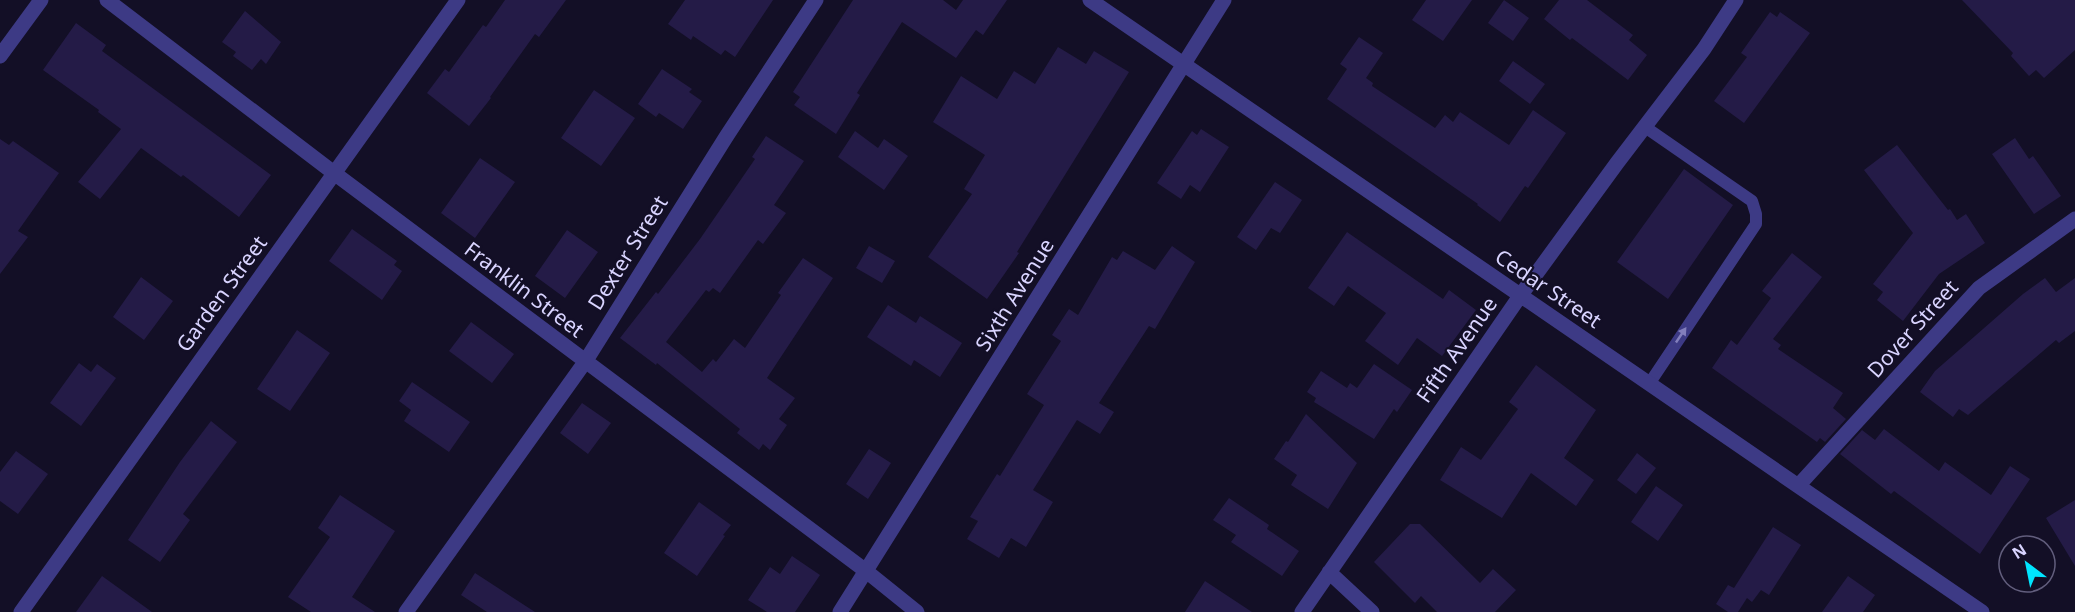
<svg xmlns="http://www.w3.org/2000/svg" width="2075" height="612" viewBox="0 0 2075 612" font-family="'Noto Sans',sans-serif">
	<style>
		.building { fill: #241b47 }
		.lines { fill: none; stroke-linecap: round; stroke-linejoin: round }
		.lane { stroke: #3d3a85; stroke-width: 12 }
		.street { stroke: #3d3a85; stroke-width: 15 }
		.oneway { fill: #837fbc }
		.labels { text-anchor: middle; stroke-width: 4.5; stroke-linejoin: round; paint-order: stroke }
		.street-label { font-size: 21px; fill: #d9d4ff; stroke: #130f26 }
	</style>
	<rect width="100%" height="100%" fill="#130f26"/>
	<path class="building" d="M 505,0 L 566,0 L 539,37 L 535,34 L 490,97 L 491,98 L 469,126 L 427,93 L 445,69 L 449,72 L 483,25 L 486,27 Z
		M 685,0 L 773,0 L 735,57 L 725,50 L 721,55 L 693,36 L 691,40 L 668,24 Z
		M 853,0 L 943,0 L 956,10 L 963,0 L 1007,0 L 983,35 L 976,30 L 956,58 L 902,22 L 857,93 L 860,95 L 836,134 L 794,105 L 800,97 L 793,92 Z
		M 1426,0 L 1472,0 L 1443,41 L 1412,20 Z
		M 1504,0 L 1529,18 L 1513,41 L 1488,23 Z
		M 1559,0 L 1587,0 L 1633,35 L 1629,40 L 1647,55 L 1628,80 L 1572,38 L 1570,40 L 1544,19 Z
		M 1962,0 L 2075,0 L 2075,50 L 2044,78 L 2036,70 L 2029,76 L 2011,56 L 2013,53 Z
		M 245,11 L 281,42 L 266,64 L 261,59 L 252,70 L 233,56 L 236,52 L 222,42 Z
		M 1770,12 L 1777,17 L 1780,12 L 1810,33 L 1744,123 L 1714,101 L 1747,57 L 1741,53 Z
		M 76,23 L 106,45 L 102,51 L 271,175 L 239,217 L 183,175 L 181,177 L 141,148 L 100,199 L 78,182 L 121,129 L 98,112 L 99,110 L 43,70 Z
		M 1359,37 L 1383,53 L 1366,78 L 1373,83 L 1372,86 L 1435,128 L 1445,115 L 1453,122 L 1460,112 L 1509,145 L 1533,110 L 1566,133 L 1528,188 L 1525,186 L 1500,222 L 1477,205 L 1478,204 L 1327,99 L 1347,69 L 1340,64 Z
		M 1058,47 L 1086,64 L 1094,51 L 1129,72 L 1017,252 L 1019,253 L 987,299 L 928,257 L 972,194 L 964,189 L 985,155 L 933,122 L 961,76 L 997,99 L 1014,71 L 1035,84 Z
		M 1513,61 L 1545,84 L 1530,104 L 1499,81 Z
		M 662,69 L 692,89 L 689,92 L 702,101 L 683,129 L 659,113 L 656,117 L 638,104 Z
		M 594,90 L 635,118 L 601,166 L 561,138 Z
		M 1201,129 L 1229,147 L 1200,192 L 1190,185 L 1181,199 L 1157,183 L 1192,131 L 1197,135 Z
		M 855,131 L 878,148 L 884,139 L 908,156 L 884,190 L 838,157 Z
		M 766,136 L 804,161 L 774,205 L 786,213 L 763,244 L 758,240 L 720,293 L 713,288 L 709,292 L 706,290 L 666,342 L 702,372 L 713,359 L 716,362 L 734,339 L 745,348 L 781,295 L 778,293 L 803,258 L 833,278 L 767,378 L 795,398 L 779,419 L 787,425 L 770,450 L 763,444 L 759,450 L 737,433 L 740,429 L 657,363 L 656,365 L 620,338 L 656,292 L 658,294 L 700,239 L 755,159 L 752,157 Z
		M 2015,138 L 2029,159 L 2033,156 L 2061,196 L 2034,214 L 1992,154 Z
		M 0,139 L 9,145 L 13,141 L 59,173 L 18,231 L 28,237 L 0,274 Z
		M 1897,145 L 1948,210 L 1950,209 L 1957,220 L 1966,214 L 1985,243 L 1939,274 L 1903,321 L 1877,300 L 1883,292 L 1873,284 L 1913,233 L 1864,170 Z
		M 480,158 L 515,182 L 475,238 L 441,213 Z
		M 1684,169 L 1733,205 L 1668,299 L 1617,262 Z
		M 1275,182 L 1302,200 L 1280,233 L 1271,228 L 1256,250 L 1237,237 Z
		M 352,229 L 397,261 L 394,265 L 402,271 L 382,300 L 329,261 Z
		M 567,230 L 598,252 L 565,298 L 535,276 Z
		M 1347,232 L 1443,299 L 1449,290 L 1476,310 L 1442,356 L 1417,338 L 1398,365 L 1365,341 L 1386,313 L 1348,286 L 1334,306 L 1308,288 Z
		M 869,246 L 895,261 L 882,283 L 856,268 Z
		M 1172,246 L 1195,262 L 1155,329 L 1149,326 L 1099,403 L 1114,412 L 1100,434 L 1077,420 L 1033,490 L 1053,502 L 1026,547 L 1011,538 L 999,558 L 967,539 L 978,521 L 970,517 L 997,474 L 1000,476 L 1044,405 L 1027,394 L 1061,341 L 1052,335 L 1069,309 L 1078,315 L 1112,257 L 1117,260 L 1123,251 L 1155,270 Z
		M 1792,253 L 1822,277 L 1773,339 L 1781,345 L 1778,349 L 1843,393 L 1833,408 L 1846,419 L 1825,442 L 1820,438 L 1817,442 L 1712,368 L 1731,340 L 1737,345 L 1771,298 L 1762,291 Z
		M 141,277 L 173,301 L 144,340 L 113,317 Z
		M 2045,278 L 2056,292 L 2075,278 L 2075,331 L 2059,343 L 2056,340 L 1968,415 L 1959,409 L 1953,417 L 1920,392 L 1935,371 L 2023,294 Z
		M 888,305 L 916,323 L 920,316 L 962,343 L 940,377 L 914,360 L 911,366 L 867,337 Z
		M 471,322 L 514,354 L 492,383 L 449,351 Z
		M 297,330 L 330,353 L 290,411 L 257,389 Z
		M 79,363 L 91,372 L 97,364 L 116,378 L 81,426 L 50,403 Z
		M 1374,364 L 1412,390 L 1397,412 L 1394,409 L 1374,439 L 1314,402 L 1316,398 L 1307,392 L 1321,371 L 1347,388 L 1350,383 L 1357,388 Z
		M 1536,365 L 1596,410 L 1564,458 L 1594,480 L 1576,506 L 1531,473 L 1502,518 L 1440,480 L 1461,447 L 1481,460 L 1518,409 L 1509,402 Z
		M 412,382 L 470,422 L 449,452 L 404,421 L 411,410 L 399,401 Z
		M 582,403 L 611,423 L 588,454 L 560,433 Z
		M 1306,414 L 1357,463 L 1328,509 L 1291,485 L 1297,475 L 1274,459 L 1286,441 L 1288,442 Z
		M 211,421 L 237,442 L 183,514 L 190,520 L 160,562 L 128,540 L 180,462 Z
		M 1884,429 L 1939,471 L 1945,462 L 1991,495 L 2010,466 L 2030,479 L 1980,554 L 1894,491 L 1891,494 L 1840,454 L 1862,430 L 1875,440 Z
		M 869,449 L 891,463 L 868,499 L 846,484 Z
		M 16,451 L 48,474 L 18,514 L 0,501 L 0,472 Z
		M 1637,453 L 1656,468 L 1636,494 L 1617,480 Z
		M 1656,486 L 1683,505 L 1658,541 L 1631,522 Z
		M 340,495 L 395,531 L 352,597 L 375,612 L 311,612 L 288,597 L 330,537 L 318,528 Z
		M 1229,498 L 1269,525 L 1267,529 L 1299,551 L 1282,576 L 1231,542 L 1236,535 L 1213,520 Z
		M 2075,500 L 2075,566 L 2046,518 Z
		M 699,502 L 731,525 L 723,535 L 725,536 L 697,576 L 664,553 Z
		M 1410,524 L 1420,524 L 1480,583 L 1493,569 L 1516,590 L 1495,612 L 1437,612 L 1421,596 L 1415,603 L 1374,562 Z
		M 1773,527 L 1801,545 L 1769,595 L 1761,590 L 1752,602 L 1747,598 L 1738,612 L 1728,612 L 1716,604 L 1728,585 L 1734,588 Z
		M 792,556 L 820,575 L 795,612 L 767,612 L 748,600 L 770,567 L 780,574 Z
		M 475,573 L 535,612 L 487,612 L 461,595 Z
		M 102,576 L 152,612 L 76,612 Z
		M 1848,576 L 1875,595 L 1863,612 L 1822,612 Z
		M 1205,581 L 1252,612 L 1185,612 Z"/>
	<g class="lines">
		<path class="lane" d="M 1645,127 L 1752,201 L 1756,214 L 1756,224 L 1649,384"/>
		<path class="street" d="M 107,0 L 334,173 L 866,571 L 917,612
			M 1090,0 L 1982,612
			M 0,56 L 41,0
			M 1798,486 L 1979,288 L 2075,219
			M 1329,572 L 1372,612
			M 21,612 L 458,0
			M 406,612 L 585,362 L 726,137 L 816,0
			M 840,612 L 1224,0
			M 1302,612 L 1520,296 L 1617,163 L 1704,49 L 1736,0"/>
	</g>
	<defs><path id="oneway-solid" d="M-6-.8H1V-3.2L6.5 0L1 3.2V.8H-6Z" transform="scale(1.5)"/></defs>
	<use class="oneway" href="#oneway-solid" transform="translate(1681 335) rotate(-56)"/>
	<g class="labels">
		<g class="street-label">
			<text transform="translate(628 253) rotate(-58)" y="7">Dexter Street</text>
			<text transform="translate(1548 289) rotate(34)" y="7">Cedar Street</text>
			<text transform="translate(524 290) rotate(37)" y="7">Franklin Street</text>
			<text transform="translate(222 294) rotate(-54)" y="7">Garden Street</text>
			<text transform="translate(1015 295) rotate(-58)" y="7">Sixth Avenue</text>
			<text transform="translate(1913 329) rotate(-48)" y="7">Dover Street</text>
			<text transform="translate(1457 350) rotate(-55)" y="7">Fifth Avenue</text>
		</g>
	</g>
	<g transform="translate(2027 564) rotate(328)"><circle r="28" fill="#130f26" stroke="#625e7d" stroke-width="1.5"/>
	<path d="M0-4.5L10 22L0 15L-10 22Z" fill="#00e5ff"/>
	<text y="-9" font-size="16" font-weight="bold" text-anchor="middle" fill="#d9d4ff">N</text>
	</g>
</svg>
